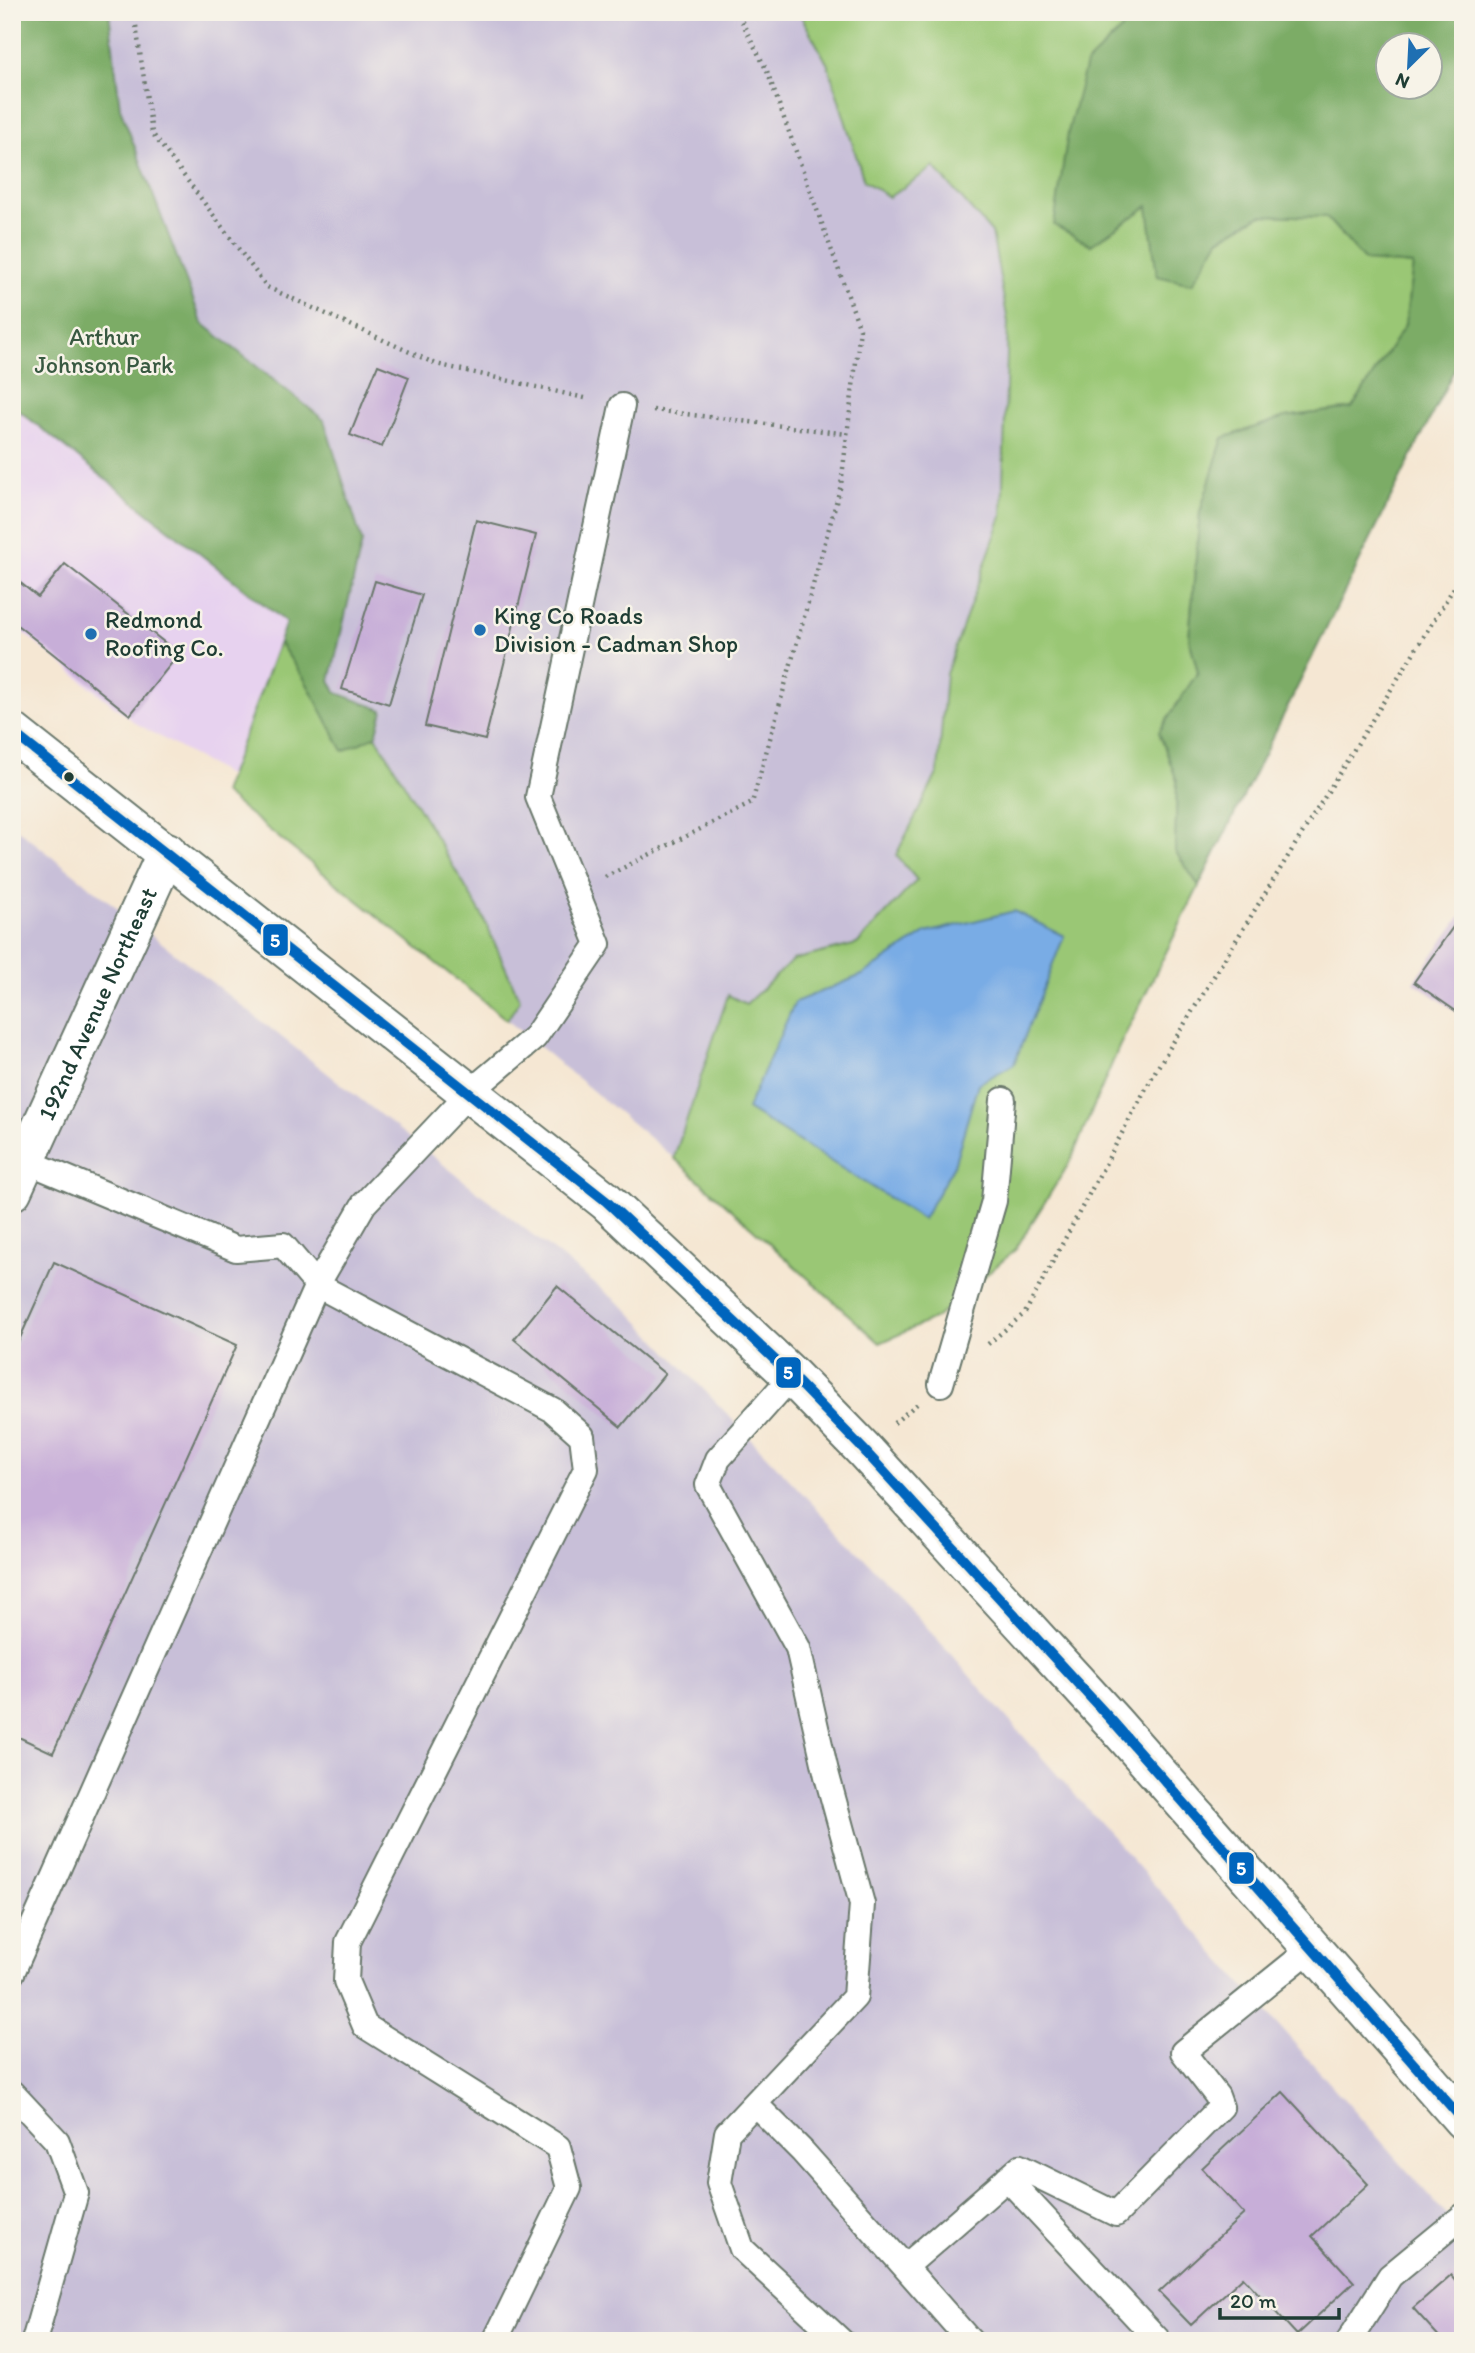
<svg xmlns="http://www.w3.org/2000/svg" width="1475" height="2353" viewBox="0 0 1475 2353" font-family="Itim,sans-serif">
	<style>
		.built { fill: #e7d2ef }
		.industrial { fill: #c8bfd8 }
		.green { fill: #9ac775; stroke: #5c8254; stroke-width: 2 }
		.forest { fill: #7bac66; stroke: #4d744d; stroke-width: 2; fill-rule: evenodd }
		.water { fill: #79ace5; stroke: #4c748c; stroke-width: 2 }
		.building { fill: #c7aed8 }
		.lines { fill: none; stroke-linecap: round; stroke-linejoin: round }
		.service-casing { stroke: #6a786c; stroke-width: 28 }
		.minor-casing { stroke: #6a786c; stroke-width: 42 }
		.secondary-casing { stroke: #6a786c; stroke-width: 42 }
		.path { stroke: #6a786c; stroke-width: 4.5; stroke-dasharray: 2 5; stroke-linecap: butt }
		.service { stroke: #fff; stroke-width: 24 }
		.minor { stroke: #fff; stroke-width: 38 }
		.secondary { stroke: #fff; stroke-width: 38 }
		.bus-1-casing { stroke: #f7f3e8; stroke-width: 16 }
		.bus-1 { stroke: #0065bd; stroke-width: 10 }
		.poi-dot { fill: #1f6fb2; stroke: #f7f3e8; stroke-width: 2.5 }
		.bus-dot { fill: #1f3d34; stroke: #f7f3e8; stroke-width: 2.5 }
		.labels { text-anchor: middle; stroke-width: 5; stroke-linejoin: round; paint-order: stroke }
		.park-label { font-size: 24px; fill: #385941; stroke: #f7f3e8 }
		.poi-label { font-size: 24px; fill: #1f3d34; stroke: #f7f3e8; text-anchor: start }
		.street-label { font-size: 24px; fill: #1f3d34; stroke: #f7f3e8 }
		.line-badge { stroke: #f7f3e8; stroke-width: 2.5 }
		.badge-label { font-size: 19px; text-anchor: middle; font-weight: bold; fill: #fff }
	</style>
	<rect width="100%" height="100%" fill="#f7f3e8"/>
	<filter id="ink" filterUnits="userSpaceOnUse"><feTurbulence type="fractalNoise" baseFrequency=".0143" numOctaves="2"/><feDisplacementMap in="SourceGraphic" scale="14" xChannelSelector="R" yChannelSelector="G"/><feConvolveMatrix kernelMatrix="1 2 1 2 8 2 1 2 1" color-interpolation-filters="sRGB"/></filter>
	<filter id="wash" filterUnits="userSpaceOnUse"><feTurbulence type="fractalNoise" baseFrequency=".00686" numOctaves="4" result="noise"/><feDisplacementMap in="SourceGraphic" scale="28" xChannelSelector="R" yChannelSelector="G"/><feGaussianBlur stdDeviation="1.57" result="paint"/><feColorMatrix in="noise" values="0 0 0 0 0 0 0 0 0 0 0 0 0 0 0 0 0 1.4 0 .05"/><feComposite in="paint" operator="in"/></filter>
	<g filter="url(#wash)">
		<rect width="100%" height="100%" fill="#f5e7d3"/>
		<path class="built" d="M 12,395 L 292,619 L 236,780 L 134,722 L 12,624 Z"/>
		<path class="industrial" d="M 109,12 L 799,12 L 828,65 L 864,181 L 889,197 L 934,167 L 992,233 L 1008,322 L 1002,516 L 946,674 L 938,772 L 896,855 L 917,880 L 857,944 L 793,960 L 746,1005 L 728,996 L 674,1158 L 507,1020 L 520,1000 L 482,915 L 376,736 L 382,710 L 337,693 L 330,681 L 362,542 L 324,420 L 202,323 L 120,108 Z
			M 12,825 L 628,1310 L 886,1581 L 1463,2234 L 1463,2341 L 12,2341 Z"/>
		<path class="green" d="M 799,12 L 1121,12 L 1123,28 L 1086,64 L 1091,245 L 1148,206 L 1157,276 L 1261,215 L 1326,217 L 1365,261 L 1413,265 L 1405,325 L 1352,408 L 1285,417 L 1223,438 L 1200,512 L 1189,638 L 1198,672 L 1159,732 L 1177,781 L 1175,851 L 1199,886 L 1119,1047 L 1071,1160 L 1015,1250 L 936,1318 L 880,1343 L 674,1158 L 728,995 L 746,1004 L 793,960 L 857,944 L 917,880 L 896,855 L 938,772 L 946,674 L 1002,516 L 1008,322 L 992,233 L 934,167 L 889,197 L 864,181 L 828,65 Z
			M 279,642 L 305,680 L 343,750 L 376,736 L 482,915 L 520,1000 L 507,1020 L 223,793 Z"/>
		<path class="forest" d="M 12,12 L 109,12 L 120,108 L 202,323 L 324,420 L 362,542 L 330,681 L 337,693 L 383,710 L 376,736 L 343,751 L 305,680 L 279,642 L 286,622 L 12,405 Z
			M 1121,12 L 1463,12 L 1463,352 L 1199,886 L 1175,851 L 1177,781 L 1159,732 L 1198,672 L 1189,638 L 1200,512 L 1223,438 L 1285,417 L 1352,408 L 1405,325 L 1413,265 L 1365,261 L 1326,217 L 1261,215 L 1220,238 L 1192,284 L 1157,276 L 1148,206 L 1091,245 L 1054,225 L 1068,132 L 1086,64 L 1123,28 ZM 1388,46 L 1430,46 L 1430,88 L 1388,88 Z"/>
		<path class="water" d="M 1014,911 L 1064,936 L 1014,1064 L 978,1084 L 954,1165 L 923,1219 L 747,1109 L 795,1002 L 862,975 L 926,933 Z"/>
		<g id="blocks">
			<path class="building" d="M 378,365 L 409,377 L 382,447 L 350,435 Z
				M 476,520 L 536,535 L 485,740 L 425,726 Z
				M 65,564 L 179,654 L 130,715 L 12,621 L 12,588 L 18,581 L 38,597 Z
				M 375,581 L 422,595 L 389,704 L 342,689 Z
				M 1463,913 L 1463,1016 L 1414,982 Z
				M 54,1262 L 237,1345 L 53,1753 L 12,1734 L 12,1356 Z
				M 557,1286 L 665,1374 L 621,1427 L 514,1339 Z
				M 1283,2092 L 1368,2184 L 1312,2236 L 1354,2282 L 1297,2335 L 1243,2277 L 1191,2325 L 1159,2292 L 1244,2214 L 1202,2168 Z
				M 1451,2275 L 1463,2289 L 1463,2341 L 1443,2341 L 1413,2308 Z"/>
		</g>
	</g>
	<g filter="url(#ink)">
		<use href="#blocks" fill-opacity="0" stroke="#6a786c" stroke-width="2"/>
		<g class="lines">
			<defs>
				<path id="service" d="M 26,1161 L 236,1249 L 283,1245 L 317,1285 L 553,1410 L 582,1436 L 586,1469 L 348,1942 L 346,1981 L 365,2026 L 558,2147 L 569,2188 L 495,2341
					M 792,1376 L 718,1459 L 708,1485 L 798,1648 L 827,1776 L 862,1904 L 855,1997 L 727,2133 L 719,2183 L 742,2249 L 841,2341
					M 941,1384 L 994,1201 L 1003,1100
					M 12,1973 L 317,1285 L 364,1204 L 470,1092 L 535,1037 L 598,944 L 538,797 L 622,406
					M 12,2093 L 57,2141 L 76,2193 L 34,2341
					M 755,2104 L 802,2151 L 905,2267
					M 1007,2178 L 1159,2341
					M 970,2341 L 905,2267 L 1020,2167 L 1116,2214 L 1221,2107 L 1217,2096 L 1183,2052 L 1312,1948
					M 1349,2341 L 1390,2276 L 1463,2216"/>
				<g id="minor">
					<path id="s1" d="M 12,1191 L 167,852"/>
				</g>
				<path id="secondary" d="M 12,732 L 606,1201 L 792,1376 L 863,1449 L 1113,1722 L 1463,2120"/>
			</defs>
			<use href="#service" class="service-casing"/>
			<use href="#minor" class="minor-casing"/>
			<use href="#secondary" class="secondary-casing"/>
			<path class="path" d="M 134,12 L 152,133 L 267,287 L 436,364 L 589,399
				M 653,410 L 847,434
				M 605,877 L 752,803 L 841,485 L 860,329 L 767,71 L 737,12
				M 988,1344 L 1025,1313 L 1156,1070 L 1463,573
				M 894,1423 L 917,1404"/>
			<use href="#service" class="service"/>
			<use href="#minor" class="minor"/>
			<use href="#secondary" class="secondary"/>
			<defs>
				<path id="bus-1" d="M 12,732 L 606,1201 L 792,1376 L 863,1449 L 1113,1722 L 1463,2120"/>
			</defs>
			<use href="#bus-1" class="bus-1-casing"/>
			<use href="#bus-1" class="bus-1"/>
		</g>
	</g>
	<g class="poi-dot">
		<circle cx="480" cy="630" r="7"/>
		<circle cx="91" cy="634" r="7"/>
	</g>
	<circle class="bus-dot" cx="69" cy="777" r="6"/>
	<g class="labels">
		<g class="park-label">
			<text x="104" y="345">Arthur<tspan x="104" dy="28">Johnson Park</tspan></text>
		</g>
		<g class="poi-label">
			<text x="494" y="624">King Co Roads<tspan x="494" dy="28">Division - Cadman Shop</tspan></text>
			<text x="105" y="628">Redmond<tspan x="105" dy="28">Roofing Co.</tspan></text>
		</g>
		<g class="street-label">
			<text dy="8" stroke="none"><textPath href="#s1" startOffset="206">192nd Avenue Northeast</textPath></text>
		</g>
	</g>
	<g class="line-badge">
		<rect x="262" y="923" width="27" height="34" rx="7" fill="#0065bd"/>
		<rect x="775" y="1356" width="27" height="33" rx="7" fill="#0065bd"/>
		<rect x="1228" y="1851" width="27" height="34" rx="7" fill="#0065bd"/>
	</g>
	<g class="badge-label">
		<text x="275" y="947">5</text>
		<text x="788" y="1379">5</text>
		<text x="1241" y="1875">5</text>
	</g>
	<rect width="1475" height="2353" fill="none" stroke="#f7f3e8" stroke-width="42"/>
	<g transform="translate(1409 66) rotate(204)"><circle r="33" fill="#f7f3e8" stroke="#a1aaa0" stroke-width="2"/>
	<path d="M0-5L12 26L0 18L-12 26Z" fill="#1f6fb2"/>
	<text y="-10" font-size="19" font-weight="bold" text-anchor="middle" fill="#1f3d34">N</text>
	</g>
	<path d="M1220 2308v10h119v-10" fill="none" stroke="#1f3d34" stroke-width="3.5"/>
	<text x="1230" y="2308" font-size="21" fill="#1f3d34" stroke="#f7f3e8" stroke-width="5" paint-order="stroke">20 m</text>
</svg>
